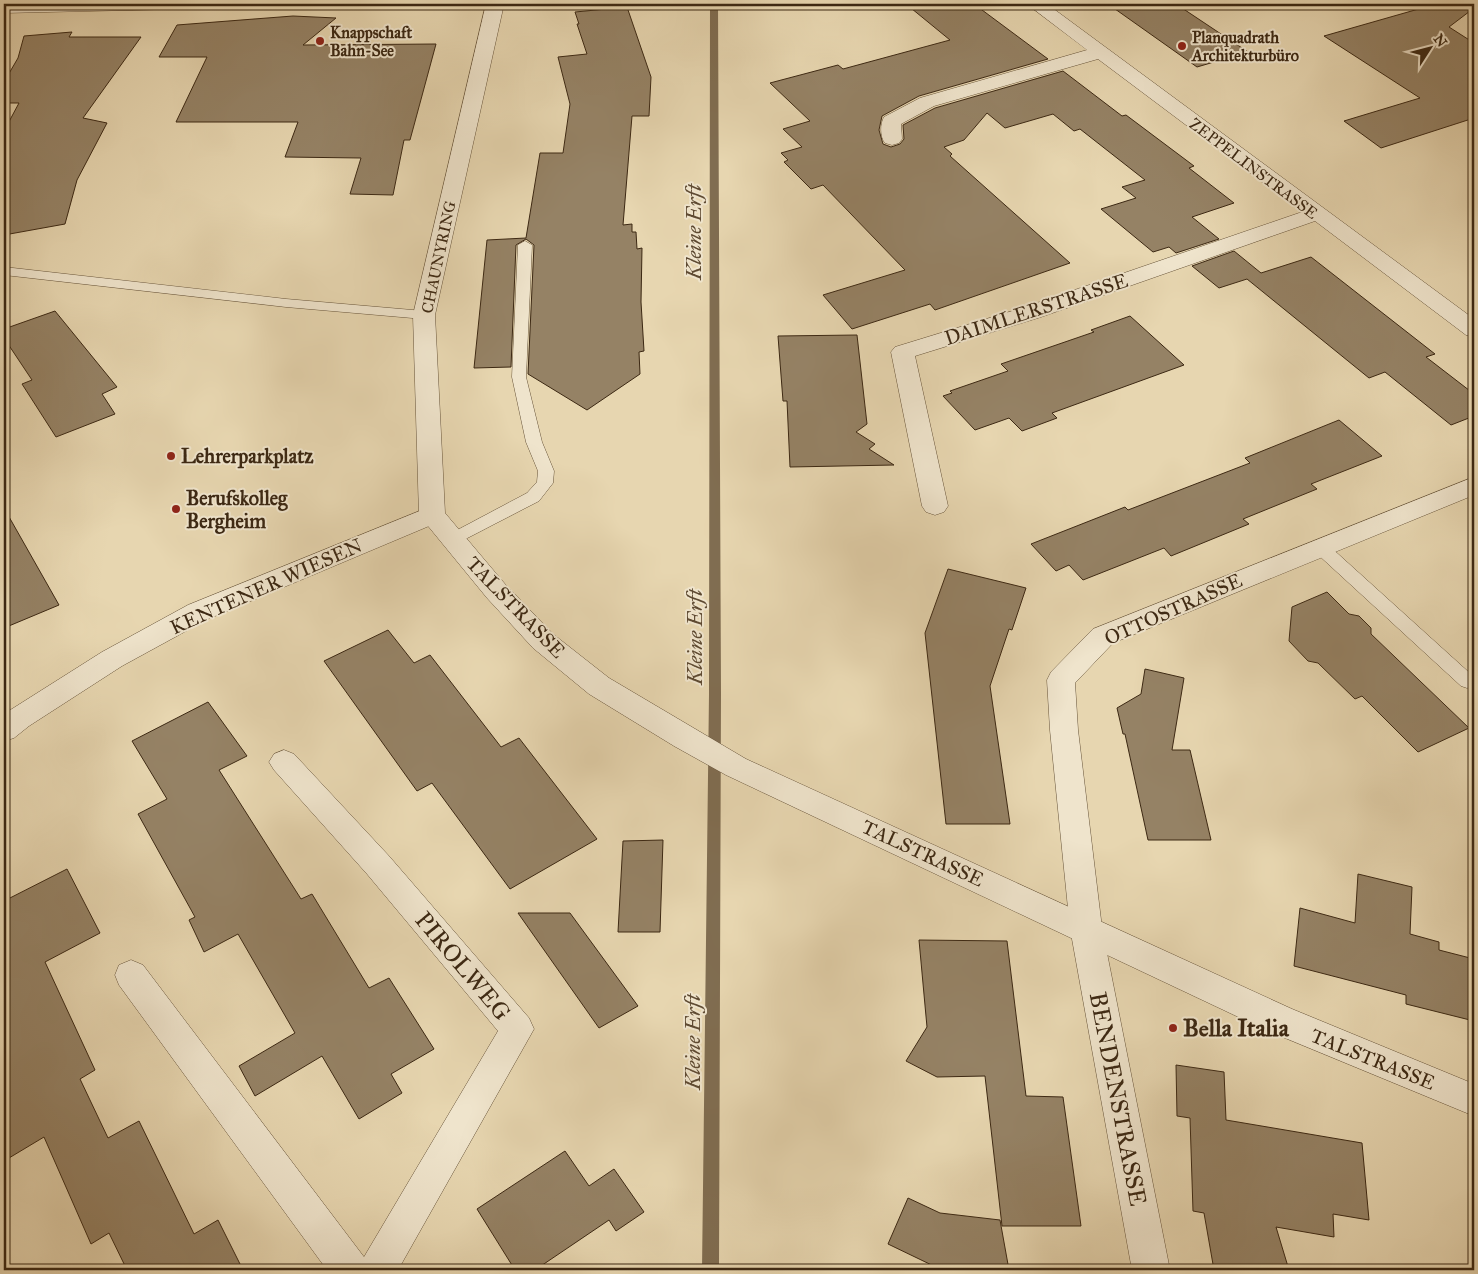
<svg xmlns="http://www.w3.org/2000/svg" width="1478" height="1274" viewBox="0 0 1478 1274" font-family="'IM FELL Great Primer',serif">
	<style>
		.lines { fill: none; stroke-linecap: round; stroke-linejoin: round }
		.stream { fill: #806d51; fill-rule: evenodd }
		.building { fill: #958265; stroke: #3c2813 }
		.service-casing { stroke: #67543a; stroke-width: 1 }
		.minor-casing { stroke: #67543a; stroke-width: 1 }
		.tertiary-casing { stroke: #67543a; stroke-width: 1 }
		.service { fill: #efe4cc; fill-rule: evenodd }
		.minor { fill: #efe4cc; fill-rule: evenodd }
		.tertiary { fill: #efe4cc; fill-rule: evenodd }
		.poi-dot { fill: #8f2418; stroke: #efe4cc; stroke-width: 2 }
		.labels { text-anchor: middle; stroke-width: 4; stroke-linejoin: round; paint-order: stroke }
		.far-poi-label { font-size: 16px; font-weight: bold; fill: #3c2813; stroke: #efe4cc; text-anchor: start }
		.far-street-label { font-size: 16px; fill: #3c2813; stroke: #efe4cc }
		.street-label { font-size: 20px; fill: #3c2813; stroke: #efe4cc }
		.poi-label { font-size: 20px; font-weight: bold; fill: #3c2813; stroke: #efe4cc; text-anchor: start }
		.water-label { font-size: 21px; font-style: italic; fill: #5e4a32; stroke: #efe4cc }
		.near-street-label { font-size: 24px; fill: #3c2813; stroke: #efe4cc }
		.near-poi-label { font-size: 24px; font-weight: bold; fill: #3c2813; stroke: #efe4cc; text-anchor: start }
	</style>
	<rect width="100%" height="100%" fill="#e7d6b0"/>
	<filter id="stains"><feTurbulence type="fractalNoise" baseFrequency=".004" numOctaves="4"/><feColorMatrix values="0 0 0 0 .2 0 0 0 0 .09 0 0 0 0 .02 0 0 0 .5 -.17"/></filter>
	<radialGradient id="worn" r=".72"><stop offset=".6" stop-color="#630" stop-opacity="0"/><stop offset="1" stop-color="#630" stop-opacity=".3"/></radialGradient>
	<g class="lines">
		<path class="stream" d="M 710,4 L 718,4 L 721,694 L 719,1270 L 702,1270 L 709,694 Z"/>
	</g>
	<path class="building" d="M 906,4 L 974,4 L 1048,59 L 919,96 L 882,116 L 879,130 L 883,144 L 891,147 L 900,144 L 904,139 L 903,125 L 935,108 L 1063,71 L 1122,116 L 1126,115 L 1194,166 L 1189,168 L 1234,203 L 1192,217 L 1219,239 L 1176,253 L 1169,247 L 1153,252 L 1101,209 L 1136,198 L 1122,187 L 1145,180 L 1080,129 L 1074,131 L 1053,114 L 1005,128 L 987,113 L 964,140 L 944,147 L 952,154 L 950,156 L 1070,263 L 935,310 L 930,304 L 852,329 L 823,295 L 905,270 L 823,185 L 811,189 L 784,162 L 788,160 L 781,153 L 802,147 L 783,129 L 810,121 L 770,83 L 838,65 L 843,69 L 950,40 Z
		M 1108,4 L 1176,4 L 1248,52 L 1197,67 Z
		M 1436,4 L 1474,4 L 1474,8 L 1449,27 L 1474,43 L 1474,118 L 1381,148 L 1344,121 L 1420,98 L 1324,36 Z
		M 627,7 L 651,77 L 649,116 L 632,116 L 623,225 L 632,224 L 632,232 L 636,232 L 637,249 L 642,248 L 641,302 L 644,351 L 639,352 L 640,374 L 587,410 L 528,374 L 534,245 L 526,239 L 516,245 L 511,367 L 474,368 L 487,240 L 526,238 L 540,153 L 563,153 L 570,104 L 558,57 L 587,54 L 577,24 L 579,24 L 575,12 Z
		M 293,16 L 336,18 L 303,45 L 436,44 L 410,140 L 404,140 L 393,195 L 350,194 L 361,158 L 285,157 L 298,122 L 176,122 L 207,57 L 159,57 L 177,25 Z
		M 72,32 L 69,37 L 141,37 L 83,118 L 107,123 L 77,180 L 65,224 L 4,235 L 4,131 L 19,103 L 4,103 L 4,82 L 18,58 L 24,36 Z
		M 1234,251 L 1261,273 L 1311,257 L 1435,354 L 1426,357 L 1474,394 L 1474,416 L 1451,425 L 1385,372 L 1369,378 L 1247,279 L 1219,288 L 1192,266 Z
		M 55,311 L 117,387 L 102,394 L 115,414 L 56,437 L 22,384 L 32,380 L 4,338 L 4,329 Z
		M 1130,316 L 1184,365 L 1052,413 L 1057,418 L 1022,431 L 1009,418 L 975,430 L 943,396 L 952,393 L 950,391 L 1008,371 L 1001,364 L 1094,332 L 1091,330 Z
		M 857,335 L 867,424 L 856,432 L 875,444 L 869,449 L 894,465 L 790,467 L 787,401 L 783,401 L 778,336 Z
		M 1339,420 L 1382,456 L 1311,484 L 1317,489 L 1243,519 L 1249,524 L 1171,556 L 1164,548 L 1083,580 L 1069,565 L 1056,571 L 1031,544 L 1125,507 L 1128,510 L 1250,463 L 1245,458 Z
		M 4,508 L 59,605 L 4,628 Z
		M 948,569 L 1026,588 L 1012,630 L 1009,629 L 990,686 L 1010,824 L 946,824 L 925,633 Z
		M 1327,592 L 1349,614 L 1359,616 L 1371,628 L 1371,634 L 1469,728 L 1418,752 L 1362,696 L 1355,699 L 1318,663 L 1308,661 L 1289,641 L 1292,607 Z
		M 388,630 L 414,663 L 430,655 L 501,747 L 519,738 L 597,839 L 510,889 L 432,783 L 417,791 L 324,661 Z
		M 1145,669 L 1184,678 L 1172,750 L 1190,750 L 1211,840 L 1148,840 L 1125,734 L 1123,734 L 1117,708 L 1141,694 Z
		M 208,702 L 247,756 L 219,770 L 301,899 L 312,894 L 369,988 L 389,978 L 434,1049 L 391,1074 L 402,1093 L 359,1119 L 322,1056 L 255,1096 L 239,1066 L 295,1033 L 238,934 L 204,952 L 189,920 L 195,917 L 138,814 L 167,799 L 132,741 Z
		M 663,840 L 660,932 L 618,932 L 623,841 Z
		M 67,869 L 100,933 L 45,962 L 95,1070 L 80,1079 L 108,1138 L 139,1121 L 194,1234 L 218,1220 L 243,1270 L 127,1270 L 109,1233 L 91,1244 L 44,1137 L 4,1161 L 4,901 Z
		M 1358,874 L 1412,887 L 1410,934 L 1439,942 L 1439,950 L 1474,959 L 1474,1021 L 1406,1004 L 1406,995 L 1294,966 L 1300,908 L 1355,923 Z
		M 518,913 L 570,913 L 638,1006 L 599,1028 Z
		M 919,940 L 1007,941 L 1026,1096 L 1063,1097 L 1081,1226 L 1002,1226 L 985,1076 L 937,1077 L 906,1061 L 927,1027 Z
		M 1176,1065 L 1224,1072 L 1226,1120 L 1362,1143 L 1369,1220 L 1333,1214 L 1334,1237 L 1276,1227 L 1289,1270 L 1214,1270 L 1204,1213 L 1193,1211 L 1190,1118 L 1177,1116 Z
		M 565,1151 L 589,1186 L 614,1169 L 644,1212 L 616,1231 L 609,1220 L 535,1270 L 515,1270 L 477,1209 Z
		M 908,1198 L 940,1213 L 1000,1220 L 1009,1270 L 942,1270 L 888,1244 Z"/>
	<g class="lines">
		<defs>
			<path id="service" d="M 525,241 L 532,245 L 526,377 L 542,442 L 554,471 L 553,483 L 539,501 L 452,546 L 446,544 L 444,540 L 446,536 L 527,493 L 537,482 L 538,471 L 526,442 L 512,377 L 518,245 Z
				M 4,267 L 286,299 L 424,311 L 429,312 L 431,315 L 429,318 L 424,319 L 286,307 L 4,275 Z
				M 1320,541 L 1326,543 L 1473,676 L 1473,686 L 1467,688 L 1461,686 L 1314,551 L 1312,547 L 1314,543 Z"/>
			<path id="minor" d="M 4,4 L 185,4 L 182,8 L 176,9 L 4,13 Z
				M 1027,4 L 1047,4 L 1474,319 L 1474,337 L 1466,335 L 1315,221 L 1041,317 L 915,356 L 948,506 L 944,512 L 935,515 L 926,512 L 922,506 L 891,352 L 895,347 L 1025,307 L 1302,212 L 1098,59 L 934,106 L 901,124 L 902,139 L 899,143 L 892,145 L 885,143 C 880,137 880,124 884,117 L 920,98 L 1087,50 Z
				M 1474,477 L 1474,495 L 1113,643 L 1075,683 L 1078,730 L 1102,928 L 1170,1270 L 1132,1270 L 1070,928 L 1050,730 L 1047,680 L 1051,672 L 1093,629 Z
				M 432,506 L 441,509 L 445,515 L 441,521 L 208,619 L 122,666 L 29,726 L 14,738 L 4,741 L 4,714 L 102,652 L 188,605 Z
				M 284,750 L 294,754 L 389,856 L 529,1018 L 534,1029 L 398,1270 L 327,1270 L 119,985 L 115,975 L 119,965 L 131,960 L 143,965 L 364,1257 L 498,1031 L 367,874 L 274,770 L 269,762 L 274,754 Z"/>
			<path id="tertiary" d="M 486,4 L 504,4 L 435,315 L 445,513 L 505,584 L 553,634 L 609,678 L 746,759 L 1292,1009 L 1474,1084 L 1474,1116 L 1268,1031 L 726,775 L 674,746 L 589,694 L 533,648 L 487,598 L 419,515 L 413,315 Z"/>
		</defs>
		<use href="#service" class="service-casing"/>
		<use href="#minor" class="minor-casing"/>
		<use href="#tertiary" class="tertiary-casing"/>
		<use href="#service" class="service"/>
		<use href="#minor" class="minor"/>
		<use href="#tertiary" class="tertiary"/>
	</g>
	<g class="poi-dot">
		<circle cx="320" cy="41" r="5"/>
		<circle cx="1182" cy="46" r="5"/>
		<circle cx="171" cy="456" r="5"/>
		<circle cx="176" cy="509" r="5"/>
		<circle cx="1173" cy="1028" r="5"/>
	</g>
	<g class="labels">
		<g class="far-poi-label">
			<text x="330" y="38">Knappschaft<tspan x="330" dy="18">Bahn-See</tspan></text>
			<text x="1192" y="43">Planquadrath<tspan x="1192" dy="18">Architekturbüro</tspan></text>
		</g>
		<g class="far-street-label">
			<text transform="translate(1254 168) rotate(37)" y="6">ZEPPELINSTRASSE</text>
			<text transform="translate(438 257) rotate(-78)" y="6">CHAUNYRING</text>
		</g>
		<g class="street-label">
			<text transform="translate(1036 309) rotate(-18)" y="7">DAIMLERSTRASSE</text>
			<text transform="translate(266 586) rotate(-24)" y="7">KENTENER WIESEN</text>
			<text transform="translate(516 607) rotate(46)" y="7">TALSTRASSE</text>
			<text transform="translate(1173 609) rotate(-24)" y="7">OTTOSTRASSE</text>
			<text transform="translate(923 853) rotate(25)" y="7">TALSTRASSE</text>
			<text transform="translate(1373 1059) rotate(22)" y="7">TALSTRASSE</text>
		</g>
		<g class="poi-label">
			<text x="181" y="463">Lehrerparkplatz</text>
			<text x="186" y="505">Berufskolleg<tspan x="186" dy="23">Bergheim</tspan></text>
		</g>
		<g class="water-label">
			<text transform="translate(694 232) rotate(-90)" y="7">Kleine Erft</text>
			<text transform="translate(695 637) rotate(-90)" y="7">Kleine Erft</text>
			<text transform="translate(693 1042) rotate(-90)" y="7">Kleine Erft</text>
		</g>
		<g class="near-street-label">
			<text transform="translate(463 966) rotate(50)" y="8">PIROLWEG</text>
			<text transform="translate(1118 1099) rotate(79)" y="8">BENDENSTRASSE</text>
		</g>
		<g class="near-poi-label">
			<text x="1183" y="1036">Bella Italia</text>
		</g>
	</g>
	<rect width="1478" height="1274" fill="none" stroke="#e7d6b0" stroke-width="20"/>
	<rect x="5" y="5" width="1468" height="1264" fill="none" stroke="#3c2813" stroke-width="2.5"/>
	<rect x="10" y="10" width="1458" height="1254" fill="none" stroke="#3c2813"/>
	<g transform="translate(1430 48) rotate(54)" stroke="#efe4cc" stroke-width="4" paint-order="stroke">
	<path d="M0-4L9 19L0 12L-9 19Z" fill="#3c2813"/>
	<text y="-8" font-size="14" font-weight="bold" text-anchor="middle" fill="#3c2813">N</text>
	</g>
	<rect width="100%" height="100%" filter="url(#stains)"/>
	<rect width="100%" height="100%" fill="url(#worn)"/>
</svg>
